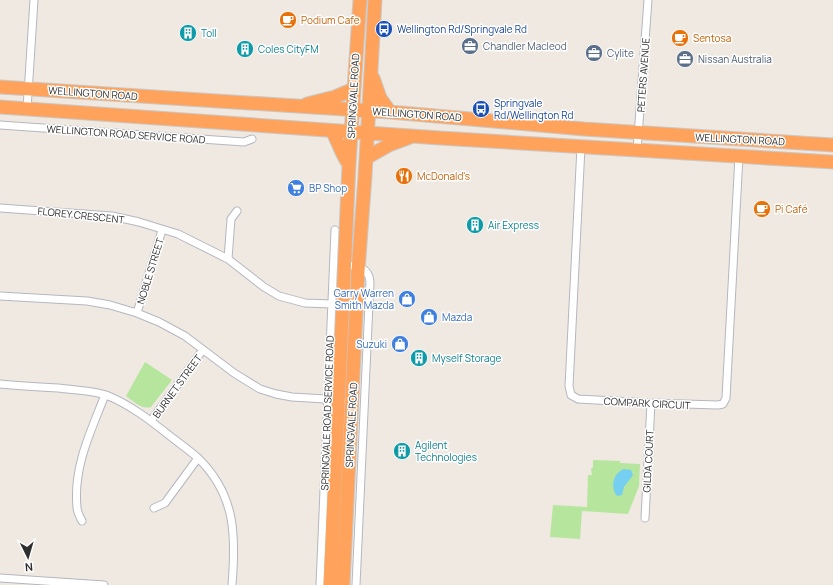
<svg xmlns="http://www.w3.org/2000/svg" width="833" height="585" viewBox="0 0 833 585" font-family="Manrope,sans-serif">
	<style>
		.green { fill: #b6e59e }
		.water { fill: #75cff0 }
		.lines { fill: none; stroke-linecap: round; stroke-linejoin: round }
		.street-casing { stroke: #b4b7c1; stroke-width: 9 }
		.highway-casing { stroke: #c9c9c9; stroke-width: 15 }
		.street { stroke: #fff; stroke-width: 7 }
		.highway { stroke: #ffa35c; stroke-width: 13 }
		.labels { text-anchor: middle; stroke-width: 3; stroke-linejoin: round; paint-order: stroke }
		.food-label { font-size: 10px; fill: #c56008; stroke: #fff; text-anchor: start }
		.transit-label { font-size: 10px; fill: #164399; stroke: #fff; text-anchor: start }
		.culture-label { font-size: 10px; fill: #0d838f; stroke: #fff; text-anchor: start }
		.service-label { font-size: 10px; fill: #4e5e75; stroke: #fff; text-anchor: start }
		.street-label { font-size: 10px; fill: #2e2e2e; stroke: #fff }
		.shop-label { font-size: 10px; fill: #366cbe; stroke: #fff; text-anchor: start }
	</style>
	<rect width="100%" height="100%" fill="#efe9e1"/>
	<path class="green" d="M 145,362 L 172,380 L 151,407 C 142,410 133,401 126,396 Z
		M 593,460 L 620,461 L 620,463 L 640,464 L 639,486 L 628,514 L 582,511 L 580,539 L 550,537 L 553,505 L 587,507 L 588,475 L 592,475 L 591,469 L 593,467 Z"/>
	<path class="water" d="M 624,469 L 631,470 L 633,475 L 624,487 L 622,495 L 617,496 C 610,487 613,473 624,469 Z"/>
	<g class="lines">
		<defs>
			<path id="street" d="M 27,109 L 34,0
				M 0,125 L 244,142 L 252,139
				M 581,147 L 569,386 L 571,395 L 578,399 L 651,403 L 718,405 L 723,404 L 726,398 L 739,156
				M 637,150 L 648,0
				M 0,208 L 112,216 L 139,222 L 178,234 L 228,259 L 264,287 L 279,296 L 305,303 L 332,304
				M 228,259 L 231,219 L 237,211
				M 345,265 C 357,266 369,267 370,282 L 356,585
				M 0,296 L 87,301 L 110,305 L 137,313 L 159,322 L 185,336 L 234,373 L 260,389 L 276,394 L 292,397 L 342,400
				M 137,313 L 162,230
				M 0,384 C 19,386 38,387 58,388 C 73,390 90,390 106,395 C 129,404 150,420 170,436 C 179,443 189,450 198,458 C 236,495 236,536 232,585
				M 151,421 L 202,351
				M 154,508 L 165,503 L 198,458
				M 645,518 L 651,403
				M 82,521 C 80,517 77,512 77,507 C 73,467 91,431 105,395
				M 0,578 L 104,585
				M 320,585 L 335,230"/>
			<path id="highway" d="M 373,78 L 380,98 L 390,112
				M 0,87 L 390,112 L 584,129 L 833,145
				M 307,104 L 335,97 L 354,89
				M 0,107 L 440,138 L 833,162
				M 332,131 C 338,141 341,153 348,163
				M 366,158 L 389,145 L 408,138
				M 330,585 L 349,164 L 360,0
				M 343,585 L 358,271 L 365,176 L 375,0"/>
		</defs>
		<use href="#street" class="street-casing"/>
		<use href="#highway" class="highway-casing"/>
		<use href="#street" class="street"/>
		<use href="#highway" class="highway"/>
	</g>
	<defs>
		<symbol id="cafe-disc" viewBox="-11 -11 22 22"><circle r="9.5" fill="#e8710a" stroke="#fff"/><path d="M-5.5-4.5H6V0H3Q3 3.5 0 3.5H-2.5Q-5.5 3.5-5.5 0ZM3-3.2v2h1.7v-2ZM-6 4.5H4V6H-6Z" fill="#fff"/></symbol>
		<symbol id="bus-disc" viewBox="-11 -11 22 22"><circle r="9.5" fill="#1a4fb4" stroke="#fff"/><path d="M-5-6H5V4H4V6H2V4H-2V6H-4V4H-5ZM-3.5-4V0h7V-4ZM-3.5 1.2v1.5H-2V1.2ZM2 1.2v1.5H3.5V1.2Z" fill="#fff"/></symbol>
		<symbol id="building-disc" viewBox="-11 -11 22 22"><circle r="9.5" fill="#0f9aa8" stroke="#fff"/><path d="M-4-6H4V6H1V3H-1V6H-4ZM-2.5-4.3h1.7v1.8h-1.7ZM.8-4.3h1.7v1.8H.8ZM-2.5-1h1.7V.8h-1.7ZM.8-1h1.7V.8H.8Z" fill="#fff"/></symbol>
		<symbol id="office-disc" viewBox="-11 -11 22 22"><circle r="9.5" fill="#5c6f8a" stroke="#fff"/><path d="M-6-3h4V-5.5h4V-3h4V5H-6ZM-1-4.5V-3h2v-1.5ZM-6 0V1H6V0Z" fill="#fff"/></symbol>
		<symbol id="restaurant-disc" viewBox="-11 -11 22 22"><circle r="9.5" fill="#e8710a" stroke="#fff"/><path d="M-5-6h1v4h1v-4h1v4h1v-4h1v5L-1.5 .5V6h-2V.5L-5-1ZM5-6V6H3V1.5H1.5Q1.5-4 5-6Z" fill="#fff"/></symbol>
		<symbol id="supermarket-disc" viewBox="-11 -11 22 22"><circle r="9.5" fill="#3f7fe0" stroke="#fff"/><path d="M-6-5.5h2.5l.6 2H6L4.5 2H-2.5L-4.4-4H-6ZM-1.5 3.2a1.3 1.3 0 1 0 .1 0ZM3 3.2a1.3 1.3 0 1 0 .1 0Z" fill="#fff"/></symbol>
		<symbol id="shop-disc" viewBox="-11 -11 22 22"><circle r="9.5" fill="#3f7fe0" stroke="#fff"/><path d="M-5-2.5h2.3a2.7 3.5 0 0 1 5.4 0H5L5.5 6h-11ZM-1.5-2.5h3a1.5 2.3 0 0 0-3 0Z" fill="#fff"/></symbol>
	</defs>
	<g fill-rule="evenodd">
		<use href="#cafe-disc" x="278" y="10" width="20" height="20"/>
		<use href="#bus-disc" x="374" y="19" width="20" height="20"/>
		<use href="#building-disc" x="178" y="23" width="20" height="20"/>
		<use href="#cafe-disc" x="670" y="28" width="20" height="20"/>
		<use href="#office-disc" x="460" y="36" width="20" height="20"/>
		<use href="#building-disc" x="235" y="39" width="20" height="20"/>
		<use href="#office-disc" x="584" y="43" width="20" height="20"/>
		<use href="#office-disc" x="675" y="49" width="20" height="20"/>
		<use href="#bus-disc" x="471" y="99" width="20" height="20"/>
		<use href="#restaurant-disc" x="394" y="166" width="20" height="20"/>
		<use href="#supermarket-disc" x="286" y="178" width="20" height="20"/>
		<use href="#cafe-disc" x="752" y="199" width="20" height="20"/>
		<use href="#building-disc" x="465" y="215" width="20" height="20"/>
		<use href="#shop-disc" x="397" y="289" width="20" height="20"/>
		<use href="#shop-disc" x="419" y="307" width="20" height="20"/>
		<use href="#shop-disc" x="390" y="334" width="20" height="20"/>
		<use href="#building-disc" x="409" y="348" width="20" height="20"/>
		<use href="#building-disc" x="392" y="441" width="20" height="20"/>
	</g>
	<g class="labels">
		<g class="food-label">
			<text x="301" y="24">Podium Cafe</text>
			<text x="693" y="42">Sentosa</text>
			<text x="417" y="180">McDonald's</text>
			<text x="775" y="213">Pi Café</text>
		</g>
		<g class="transit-label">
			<text x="397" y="33">Wellington Rd/Springvale Rd</text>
			<text x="494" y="107">Springvale<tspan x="494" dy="12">Rd/Wellington Rd</tspan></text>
		</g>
		<g class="culture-label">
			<text x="201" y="37">Toll</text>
			<text x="258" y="53">Coles CityFM</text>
			<text x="488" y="229">Air Express</text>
			<text x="432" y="362">Myself Storage</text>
			<text x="415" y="449">Agilent<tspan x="415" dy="12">Technologies</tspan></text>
		</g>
		<g class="service-label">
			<text x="483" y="50">Chandler Macleod</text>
			<text x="607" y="57">Cylite</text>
			<text x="698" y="63">Nissan Australia</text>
		</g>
		<g class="street-label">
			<text transform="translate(643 75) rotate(-86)" y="4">PETERS AVENUE</text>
			<text transform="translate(93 93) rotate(4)" y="4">WELLINGTON ROAD</text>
			<text transform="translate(353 96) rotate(-87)" y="4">SPRINGVALE ROAD</text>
			<text transform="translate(417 114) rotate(4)" y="4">WELLINGTON ROAD</text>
			<text transform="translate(126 134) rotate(4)" y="4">WELLINGTON ROAD SERVICE ROAD</text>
			<text transform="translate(740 139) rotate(3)" y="4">WELLINGTON ROAD</text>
			<text transform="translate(81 215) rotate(6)" y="4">FLOREY CRESCENT</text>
			<text transform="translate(150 271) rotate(-73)" y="4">NOBLE STREET</text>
			<text transform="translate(177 386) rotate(-54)" y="4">BURNET STREET</text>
			<text transform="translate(647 403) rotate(3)" y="4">COMPARK CIRCUIT</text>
			<text transform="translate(327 413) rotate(-88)" y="4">SPRINGVALE ROAD SERVICE ROAD</text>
			<text transform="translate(351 425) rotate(-87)" y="4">SPRINGVALE ROAD</text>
			<text transform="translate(648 461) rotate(-87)" y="4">GILDA COURT</text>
		</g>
		<g class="shop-label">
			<text x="309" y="192">BP Shop</text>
			<text x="394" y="297" text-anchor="end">Garry Warren<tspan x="394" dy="12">Smith Mazda</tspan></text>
			<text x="442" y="321">Mazda</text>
			<text x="387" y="348" text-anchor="end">Suzuki</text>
		</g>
	</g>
	<g transform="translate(28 557) rotate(175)" stroke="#ffffff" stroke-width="3" paint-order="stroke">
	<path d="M0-3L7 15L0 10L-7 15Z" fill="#2e2e2e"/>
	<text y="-6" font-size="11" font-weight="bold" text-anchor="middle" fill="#2e2e2e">N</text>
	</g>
</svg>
